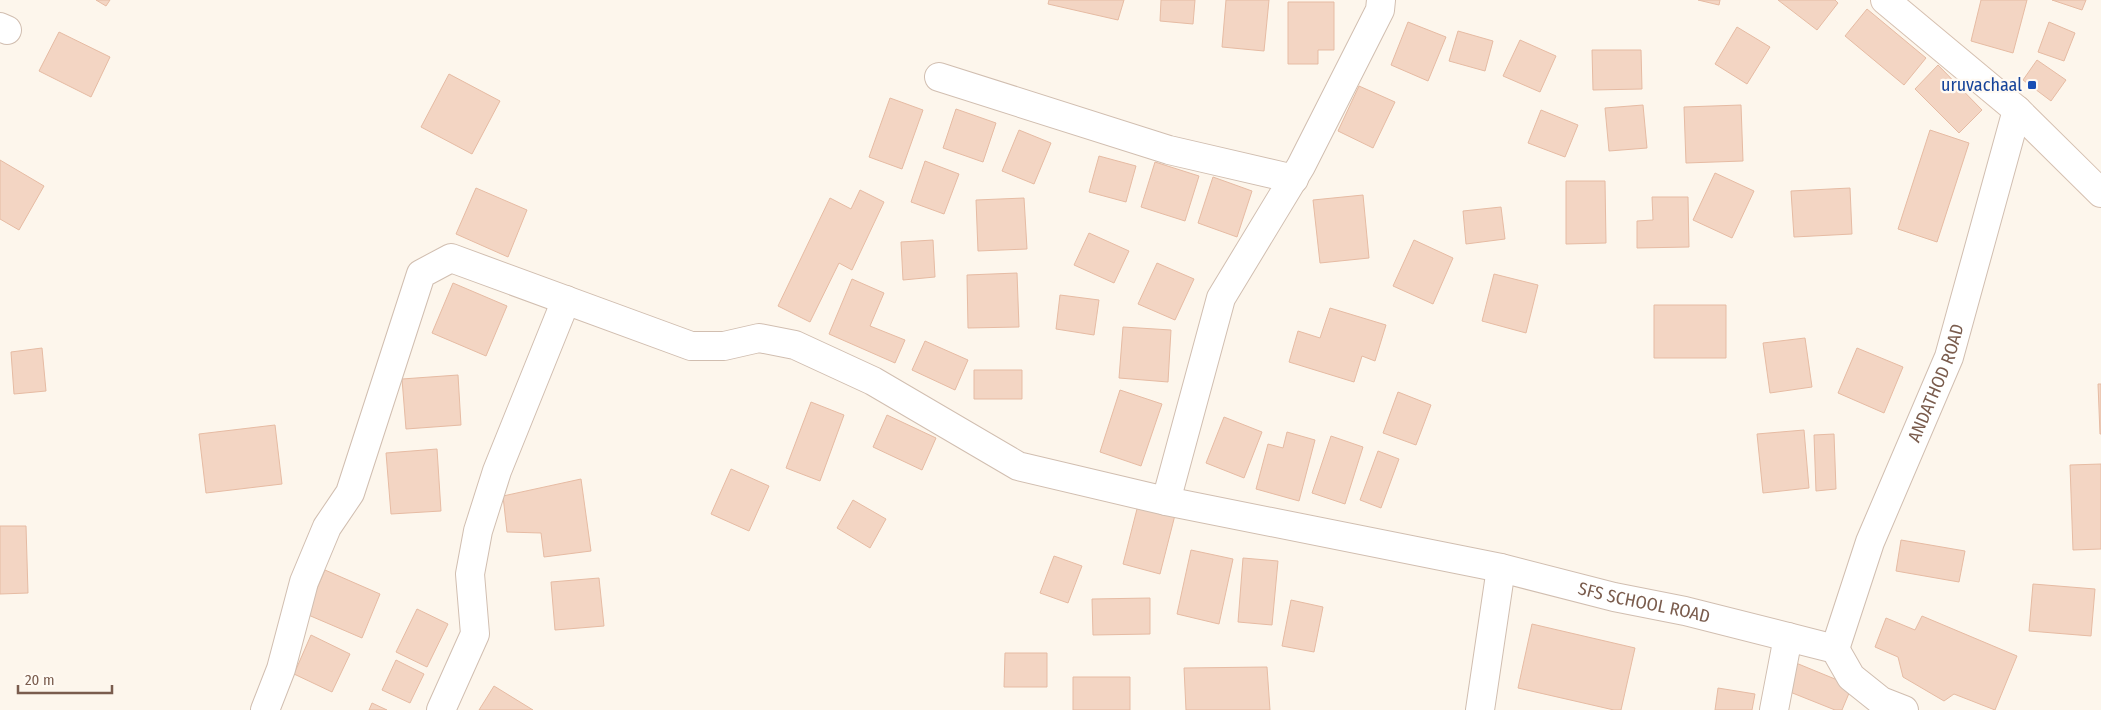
<svg xmlns="http://www.w3.org/2000/svg" width="2101" height="710" viewBox="0 0 2101 710" font-family="'Fira Sans Condensed',sans-serif">
	<style>
		.building { fill: #f3d5c3; stroke: #e6bba3 }
		.lines { fill: none; stroke-linecap: round; stroke-linejoin: round }
		.street-casing { stroke: #d1beb0; stroke-width: 30 }
		.secondary-casing { stroke: #d6c0b0; stroke-width: 30 }
		.street { stroke: #fff; stroke-width: 28 }
		.secondary { stroke: #fff; stroke-width: 28 }
		.transit-dot { fill: #1a4fb4; stroke: #fffaf3; stroke-width: 2 }
		.labels { text-anchor: middle; stroke-width: 4.5; stroke-linejoin: round; paint-order: stroke }
		.transit-label { font-size: 18px; fill: #164399; stroke: #fffaf3; text-anchor: end }
		.street-label { font-size: 18px; fill: #7a5c4d; stroke: #fffaf3 }
	</style>
	<rect width="100%" height="100%" fill="#fdf6ec"/>
	<path class="building" d="M 96,0 L 110,0 L 106,6 Z
		M 1049,0 L 1124,0 L 1118,20 L 1048,4 Z
		M 1161,0 L 1195,0 L 1193,24 L 1160,21 Z
		M 1226,0 L 1269,0 L 1264,51 L 1222,47 Z
		M 1698,0 L 1720,0 L 1719,5 Z
		M 1778,0 L 1835,0 L 1838,3 L 1817,30 Z
		M 1981,0 L 2027,0 L 2013,53 L 1971,41 Z
		M 2052,0 L 2086,0 L 2082,10 Z
		M 1288,2 L 1334,2 L 1334,50 L 1318,50 L 1318,64 L 1288,64 Z
		M 1867,9 L 1926,58 L 1904,85 L 1845,36 Z
		M 1408,22 L 1446,37 L 1428,81 L 1391,65 Z
		M 2049,22 L 2075,33 L 2064,61 L 2038,52 Z
		M 1737,27 L 1770,47 L 1747,84 L 1715,64 Z
		M 1458,31 L 1493,41 L 1485,71 L 1449,61 Z
		M 59,32 L 110,57 L 91,97 L 39,71 Z
		M 1520,40 L 1556,56 L 1540,92 L 1503,76 Z
		M 1592,50 L 1641,50 L 1642,89 L 1593,90 Z
		M 2037,60 L 2066,80 L 2051,101 L 2023,80 Z
		M 1938,65 L 1982,110 L 1959,133 L 1915,89 Z
		M 449,74 L 500,101 L 472,154 L 421,127 Z
		M 1359,86 L 1395,102 L 1373,148 L 1338,131 Z
		M 890,98 L 923,110 L 902,169 L 869,157 Z
		M 1643,105 L 1647,148 L 1609,151 L 1605,108 Z
		M 1741,105 L 1743,161 L 1686,163 L 1684,107 Z
		M 956,109 L 996,123 L 983,162 L 943,148 Z
		M 1541,110 L 1578,125 L 1565,157 L 1528,143 Z
		M 1019,130 L 1051,143 L 1034,184 L 1002,171 Z
		M 1930,130 L 1969,143 L 1937,242 L 1898,229 Z
		M 1099,156 L 1136,166 L 1126,202 L 1089,192 Z
		M 0,160 L 44,186 L 19,230 L 0,219 Z
		M 925,161 L 959,174 L 944,214 L 911,202 Z
		M 1155,162 L 1199,176 L 1185,221 L 1141,207 Z
		M 1715,173 L 1754,191 L 1732,238 L 1693,220 Z
		M 1213,177 L 1252,191 L 1237,237 L 1198,223 Z
		M 1566,181 L 1605,181 L 1606,243 L 1566,244 Z
		M 476,188 L 527,210 L 508,257 L 456,234 Z
		M 1850,188 L 1852,234 L 1794,237 L 1791,191 Z
		M 860,190 L 884,202 L 852,270 L 839,263 L 810,322 L 778,306 L 830,198 L 851,209 Z
		M 1363,195 L 1369,258 L 1320,263 L 1313,200 Z
		M 1652,197 L 1688,197 L 1689,247 L 1637,248 L 1637,221 L 1653,220 Z
		M 1024,198 L 1027,249 L 978,251 L 976,200 Z
		M 1501,207 L 1505,239 L 1466,244 L 1463,211 Z
		M 1089,233 L 1129,251 L 1114,283 L 1074,265 Z
		M 933,240 L 935,277 L 903,280 L 901,242 Z
		M 1414,240 L 1453,258 L 1433,304 L 1393,286 Z
		M 1157,263 L 1194,279 L 1175,320 L 1138,304 Z
		M 1017,273 L 1019,327 L 968,328 L 967,275 Z
		M 1494,274 L 1538,285 L 1526,333 L 1482,321 Z
		M 852,279 L 884,293 L 870,326 L 905,340 L 895,363 L 829,334 Z
		M 453,283 L 507,306 L 486,356 L 432,333 Z
		M 1060,295 L 1099,300 L 1094,335 L 1056,329 Z
		M 1654,305 L 1726,305 L 1726,358 L 1654,358 Z
		M 1330,308 L 1386,325 L 1375,361 L 1362,356 L 1354,382 L 1289,362 L 1298,331 L 1320,338 Z
		M 1123,327 L 1171,330 L 1168,382 L 1119,378 Z
		M 1805,338 L 1812,387 L 1770,393 L 1763,343 Z
		M 925,341 L 968,360 L 955,390 L 912,370 Z
		M 42,348 L 46,391 L 14,394 L 11,352 Z
		M 1857,348 L 1903,367 L 1884,413 L 1838,393 Z
		M 974,370 L 1022,370 L 1022,399 L 974,399 Z
		M 458,375 L 461,425 L 406,429 L 402,379 Z
		M 2098,384 L 2101,384 L 2101,434 L 2100,434 Z
		M 1120,390 L 1162,404 L 1141,466 L 1100,452 Z
		M 1398,392 L 1431,405 L 1416,445 L 1383,433 Z
		M 811,402 L 844,415 L 820,481 L 786,468 Z
		M 887,415 L 936,438 L 922,470 L 873,447 Z
		M 1224,417 L 1262,432 L 1244,478 L 1206,463 Z
		M 275,425 L 282,484 L 206,493 L 199,434 Z
		M 1804,430 L 1809,488 L 1763,493 L 1757,434 Z
		M 1287,432 L 1315,440 L 1299,501 L 1256,489 L 1268,444 L 1283,448 Z
		M 1834,434 L 1836,489 L 1816,491 L 1814,435 Z
		M 1331,436 L 1363,447 L 1345,504 L 1312,493 Z
		M 437,449 L 441,511 L 391,514 L 386,453 Z
		M 1378,451 L 1399,459 L 1381,508 L 1360,500 Z
		M 2101,464 L 2101,549 L 2073,550 L 2070,465 Z
		M 731,469 L 769,486 L 749,531 L 711,514 Z
		M 581,479 L 591,551 L 544,557 L 541,533 L 507,532 L 503,496 Z
		M 853,500 L 886,519 L 870,548 L 837,528 Z
		M 1138,505 L 1175,515 L 1160,574 L 1123,564 Z
		M 0,526 L 26,526 L 28,593 L 0,594 Z
		M 1901,540 L 1965,551 L 1959,582 L 1896,571 Z
		M 1191,550 L 1233,559 L 1219,624 L 1177,614 Z
		M 1054,556 L 1082,566 L 1068,603 L 1040,593 Z
		M 1243,558 L 1278,561 L 1272,625 L 1238,622 Z
		M 325,570 L 380,594 L 362,638 L 306,614 Z
		M 599,578 L 604,626 L 555,630 L 551,582 Z
		M 2033,584 L 2095,589 L 2091,636 L 2029,631 Z
		M 1150,598 L 1150,634 L 1093,635 L 1092,599 Z
		M 1291,600 L 1323,607 L 1314,652 L 1282,646 Z
		M 417,609 L 448,624 L 427,667 L 396,652 Z
		M 1922,616 L 2017,656 L 1995,710 L 1954,694 L 1944,701 L 1903,677 L 1898,657 L 1875,647 L 1886,618 L 1915,630 Z
		M 1532,624 L 1635,648 L 1621,710 L 1614,710 L 1518,688 Z
		M 311,635 L 350,654 L 332,692 L 294,674 Z
		M 1005,653 L 1047,653 L 1047,687 L 1004,687 Z
		M 396,660 L 424,674 L 410,703 L 382,690 Z
		M 1796,663 L 1852,686 L 1842,710 L 1835,710 L 1785,690 Z
		M 1267,667 L 1270,710 L 1186,710 L 1184,668 Z
		M 1073,677 L 1130,677 L 1130,710 L 1073,710 Z
		M 494,686 L 533,710 L 479,710 Z
		M 1718,688 L 1755,694 L 1752,710 L 1715,710 Z
		M 372,703 L 387,710 L 369,710 Z"/>
	<g class="lines">
		<defs>
			<g id="street">
				<path d="M 0,27 L 7,30"/>
				<path d="M 939,77 L 1169,150 L 1294,179"/>
				<path d="M 1166,501 L 1221,298 L 1301,166 L 1380,10 L 1381,0"/>
				<path id="s1" d="M 1835,649 L 1870,542 L 1949,357 L 2017,110"/>
				<path id="s2" d="M 265,710 L 281,669 L 304,582 L 327,527 L 350,493 L 421,274 L 451,258 L 691,346 L 724,346 L 759,338 L 795,345 L 873,381 L 1018,466 L 1166,501 L 1501,568 L 1614,597 L 1685,611 L 1835,649 L 1851,677 L 1881,701 L 1904,710"/>
				<path d="M 441,710 L 475,634 L 470,574 L 478,531 L 497,471 L 566,300"/>
				<path d="M 1480,710 L 1501,568"/>
				<path d="M 1774,710 L 1788,637"/>
			</g>
			<path id="secondary" d="M 1885,0 L 2017,110 L 2101,193"/>
		</defs>
		<use href="#street" class="street-casing"/>
		<use href="#secondary" class="secondary-casing"/>
		<use href="#street" class="street"/>
		<use href="#secondary" class="secondary"/>
	</g>
	<rect class="transit-dot" x="2027" y="80" width="10" height="10" rx="2.5"/>
	<g class="labels">
		<g class="transit-label">
			<text x="2022" y="91">uruvachaal</text>
		</g>
		<g class="street-label">
			<text dy="6" stroke="none"><textPath href="#s1" startOffset="285">ANDATHOD ROAD</textPath></text>
			<text dy="6" stroke="none"><textPath href="#s2" startOffset="1755">SFS SCHOOL ROAD</textPath></text>
		</g>
	</g>
	<path d="M18 685v8h94v-8" fill="none" stroke="#7a5c4d" stroke-width="2.5"/>
	<text x="25" y="685" font-size="15" fill="#7a5c4d" stroke="#fffaf3" stroke-width="4" paint-order="stroke">20 m</text>
</svg>
